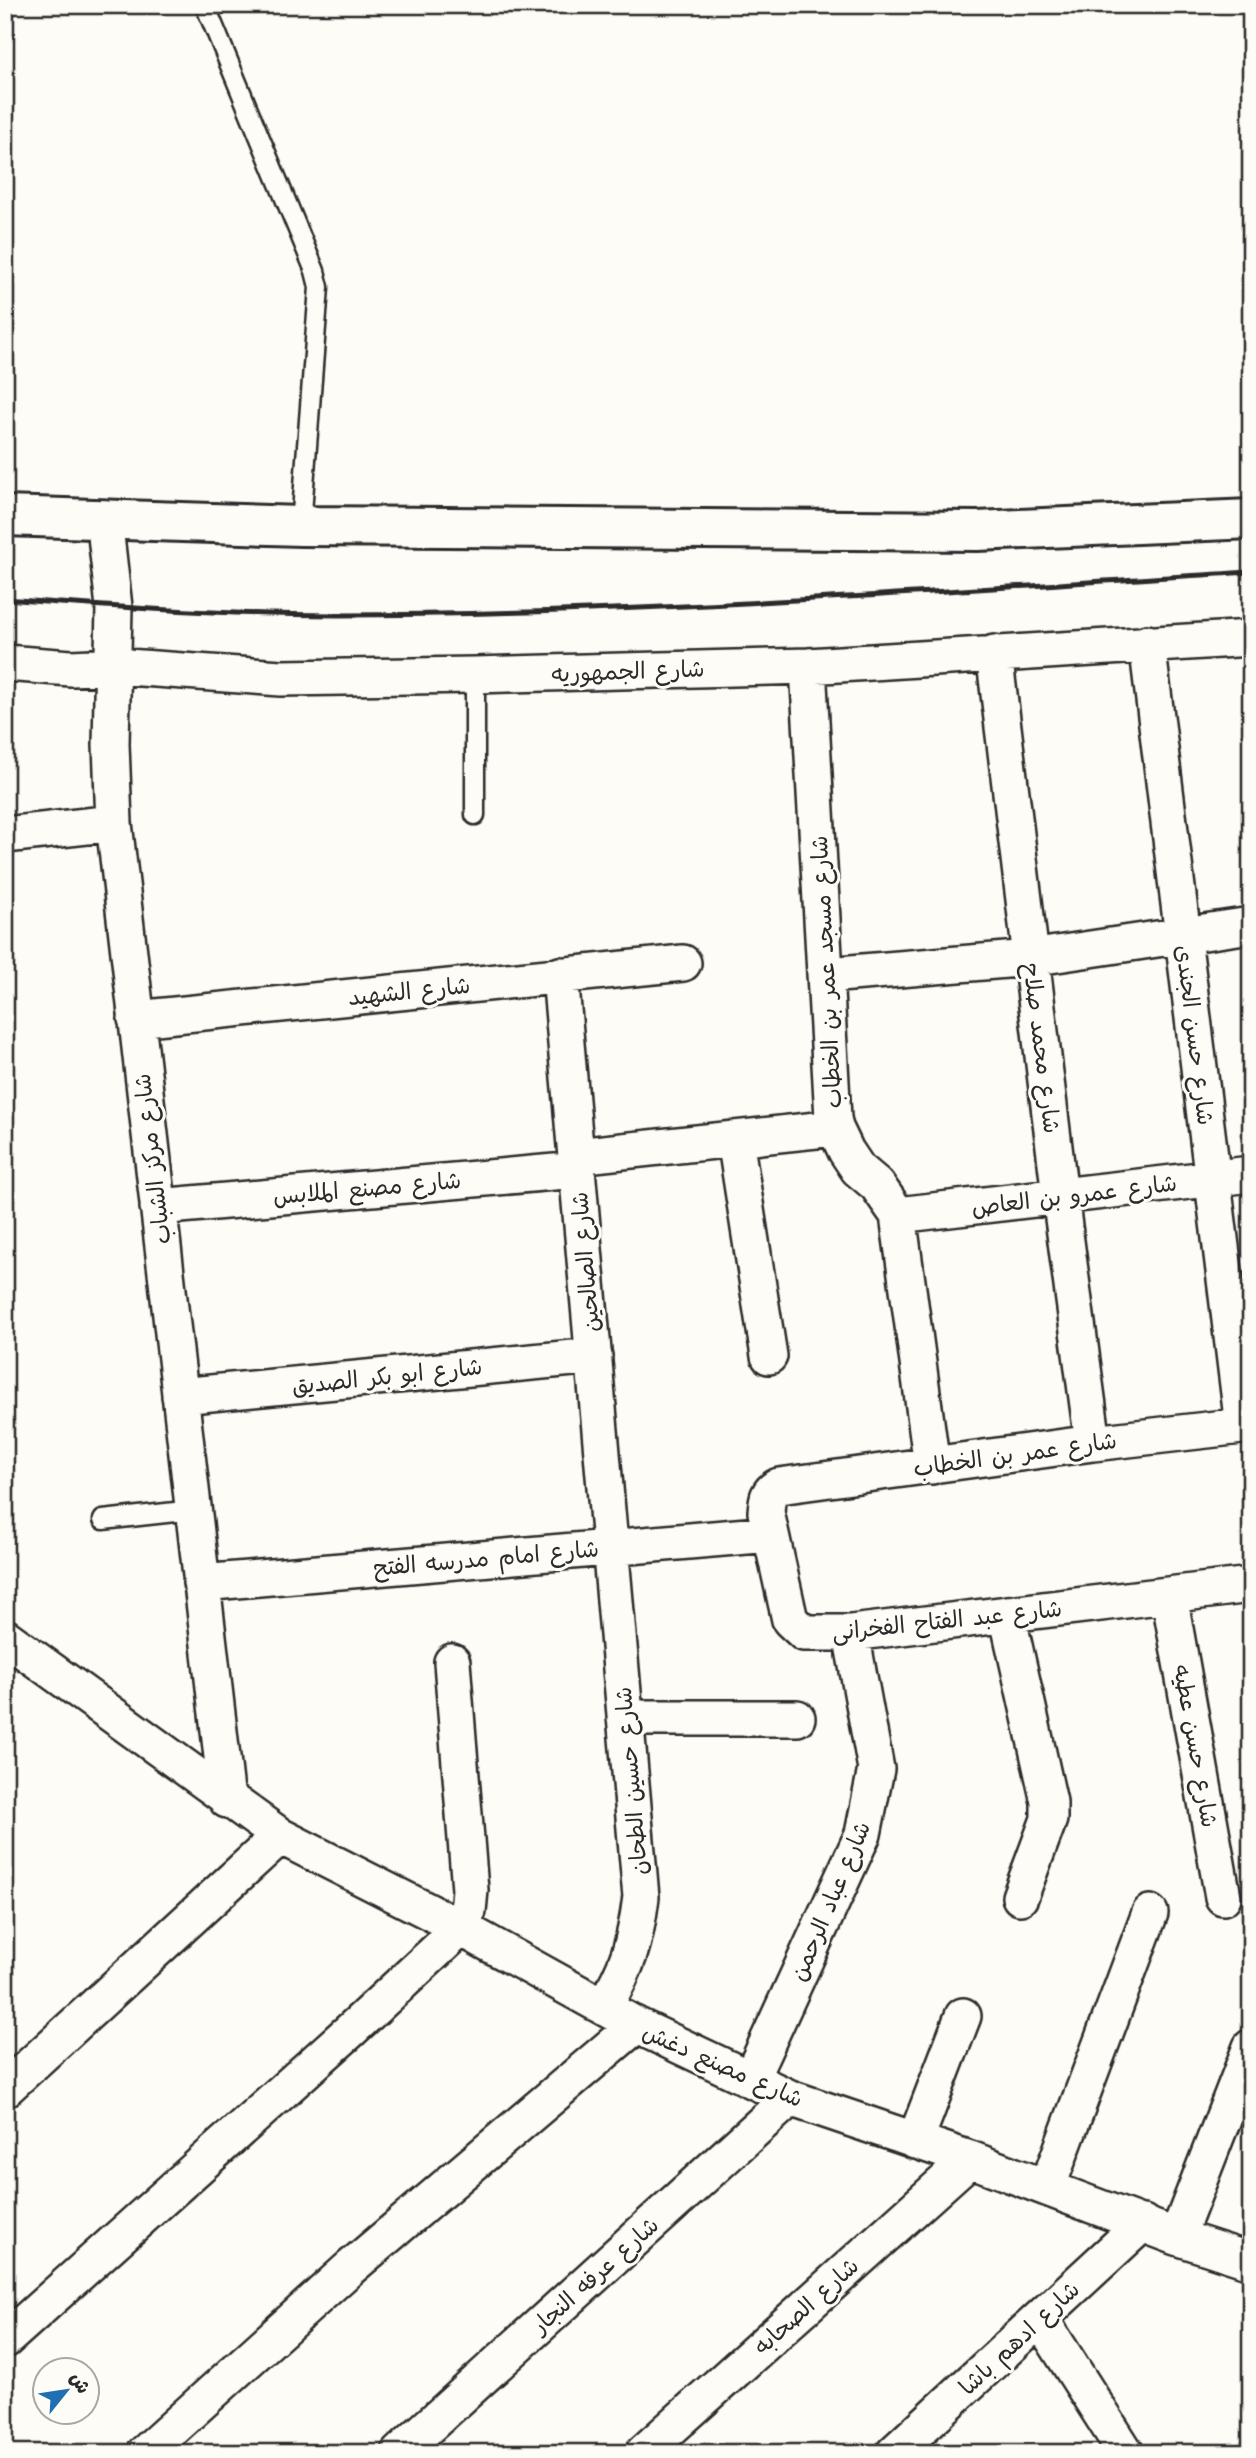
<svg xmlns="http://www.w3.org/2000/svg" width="1256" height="2458" viewBox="0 0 1256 2458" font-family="Kalam,'Playpen Sans Arabic',sans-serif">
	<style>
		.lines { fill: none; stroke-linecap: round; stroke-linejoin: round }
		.lane-casing { stroke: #2b2b2b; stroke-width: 23 }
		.street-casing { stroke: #2b2b2b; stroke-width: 40 }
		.secondary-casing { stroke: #2b2b2b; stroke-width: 44 }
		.lane { stroke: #fdfcf7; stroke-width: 18 }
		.street { stroke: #fdfcf7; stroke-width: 35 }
		.secondary { stroke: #fdfcf7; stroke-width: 38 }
		.rail { stroke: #2b2b2b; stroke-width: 5 }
		.labels { text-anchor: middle; stroke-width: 6; stroke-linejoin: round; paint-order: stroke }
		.street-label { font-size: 23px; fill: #2b2b2b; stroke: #fdfcf7 }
	</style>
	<rect width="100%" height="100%" fill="#fdfcf7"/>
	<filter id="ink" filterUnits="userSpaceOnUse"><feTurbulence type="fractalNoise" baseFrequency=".0143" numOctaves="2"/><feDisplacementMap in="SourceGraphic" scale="14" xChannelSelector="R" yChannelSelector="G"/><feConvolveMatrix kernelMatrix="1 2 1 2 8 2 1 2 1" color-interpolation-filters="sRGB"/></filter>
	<g filter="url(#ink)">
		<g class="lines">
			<defs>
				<path id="lane" d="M 205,5 L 315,271 L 319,287 L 301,526
					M 475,675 L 475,815
					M 103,1520 L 193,1510"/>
				<path id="street" d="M 104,518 L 114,607 L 111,744 L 114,823 L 227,1800
					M 1147,643 L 1243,1426
					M 994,653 L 1060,1196 L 1093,1443
					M 5,663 L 71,668 L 113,666 L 281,678 L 475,675 L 808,666 L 1251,638
					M 808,666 L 833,1118 L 835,1128 L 846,1151 L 858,1169 L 877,1185 L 898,1215 L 932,1466
					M 5,835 L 114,823
					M 560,975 L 641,1897 C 635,1944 628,1966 604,2007
					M 827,975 L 1030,958 L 1251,925
					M 136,1019 L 683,963
					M 735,1139 L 769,1356
					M 576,1156 L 835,1128
					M 158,1207 L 577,1170
					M 898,1215 L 1251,1174
					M 180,1396 L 594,1356
					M 1251,1425 L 1093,1443 L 779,1486 C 767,1492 767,1500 766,1512 L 790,1620 L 804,1633 L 851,1633 L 1251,1585
					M 201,1583 L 771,1534
					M 1169,1595 L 1223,1897
					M 1007,1614 L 1049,1802 L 1049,1819 L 1020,1897
					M 5,1637 L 280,1836 L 461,1928 L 636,2025 L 790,2098 L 970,2159 L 1177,2237 L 1251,2261
					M 625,1718 L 797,1718
					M 751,2078 L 863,1834 L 876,1769 L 851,1633
					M 5,2089 L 280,1836
					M 915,2141 L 963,2016
					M 1047,2188 L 1150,1913
					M 1177,2237 L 1251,2047
					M 1040,2318 L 1126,2453
					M 5,2340 L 352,2029 L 461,1928 L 468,1911 L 470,1890 L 452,1662
					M 145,2453 L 350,2268 L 636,2025
					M 399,2453 L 790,2098
					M 643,2453 L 970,2159
					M 894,2453 L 1143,2223"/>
				<path id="secondary" d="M 5,516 L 301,526 L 977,531 L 1251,519"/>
			</defs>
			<use href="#lane" class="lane-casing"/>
			<use href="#street" class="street-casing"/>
			<use href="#secondary" class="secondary-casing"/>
			<use href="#lane" class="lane"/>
			<use href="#street" class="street"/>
			<use href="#secondary" class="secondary"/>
			<path class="rail" d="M 5,599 C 115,607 226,615 337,615 C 642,615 947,590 1251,572"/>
		</g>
	</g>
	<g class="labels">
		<g class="street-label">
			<text transform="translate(628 671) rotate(-2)" y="8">شارع الجمهوريه</text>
			<text transform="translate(826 972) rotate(-93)" y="8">شارع مسجد عمر بن الخطاب</text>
			<text transform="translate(409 991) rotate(-6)" y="8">شارع الشهيد</text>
			<text transform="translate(1195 1035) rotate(83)" y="8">شارع حسن الجندى</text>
			<text transform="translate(1042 1048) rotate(83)" y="8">شارع محمد صلاح</text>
			<text transform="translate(152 1159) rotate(-97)" y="8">شارع مركز الشباب</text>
			<text transform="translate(367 1188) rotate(-5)" y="8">شارع مصنع الملابس</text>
			<text transform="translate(1074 1195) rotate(-7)" y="8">شارع عمرو بن العاص</text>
			<text transform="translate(585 1262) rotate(-95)" y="8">شارع الصالحين</text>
			<text transform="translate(387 1376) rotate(-6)" y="8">شارع ابو بكر الصديق</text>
			<text transform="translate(1015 1454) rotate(-8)" y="8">شارع عمر بن الخطاب</text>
			<text transform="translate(486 1558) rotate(-5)" y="8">شارع امام مدرسه الفتح</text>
			<text transform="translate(947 1620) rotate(-6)" y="8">شارع عبد الفتاح الفخرانى</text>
			<text transform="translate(1196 1746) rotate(80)" y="8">شارع حسن عطيه</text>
			<text transform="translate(631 1781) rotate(-95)" y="8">شارع حسين الطحان</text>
			<text transform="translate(830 1901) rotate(-67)" y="8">شارع عباد الرحمن</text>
			<text transform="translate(723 2065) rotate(24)" y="8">شارع مصنع دغش</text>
			<text transform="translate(595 2275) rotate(-42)" y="8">شارع عرفه النجار</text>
			<text transform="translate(806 2306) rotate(-42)" y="8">شارع الصحابه</text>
			<text transform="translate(1019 2338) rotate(-43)" y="8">شارع ادهم باشا</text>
		</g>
	</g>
	<rect width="1256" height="2458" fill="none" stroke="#fdfcf7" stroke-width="28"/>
	<rect x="14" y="14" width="1228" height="2430" fill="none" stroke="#2b2b2b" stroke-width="2.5" filter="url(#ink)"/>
	<g transform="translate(66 2391) rotate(60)"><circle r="33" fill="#fdfcf7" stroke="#a9a8a5" stroke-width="2"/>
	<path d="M0-5L12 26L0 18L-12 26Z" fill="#1f6fb2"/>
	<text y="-10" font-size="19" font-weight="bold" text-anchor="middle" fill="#2b2b2b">ش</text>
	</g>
</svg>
